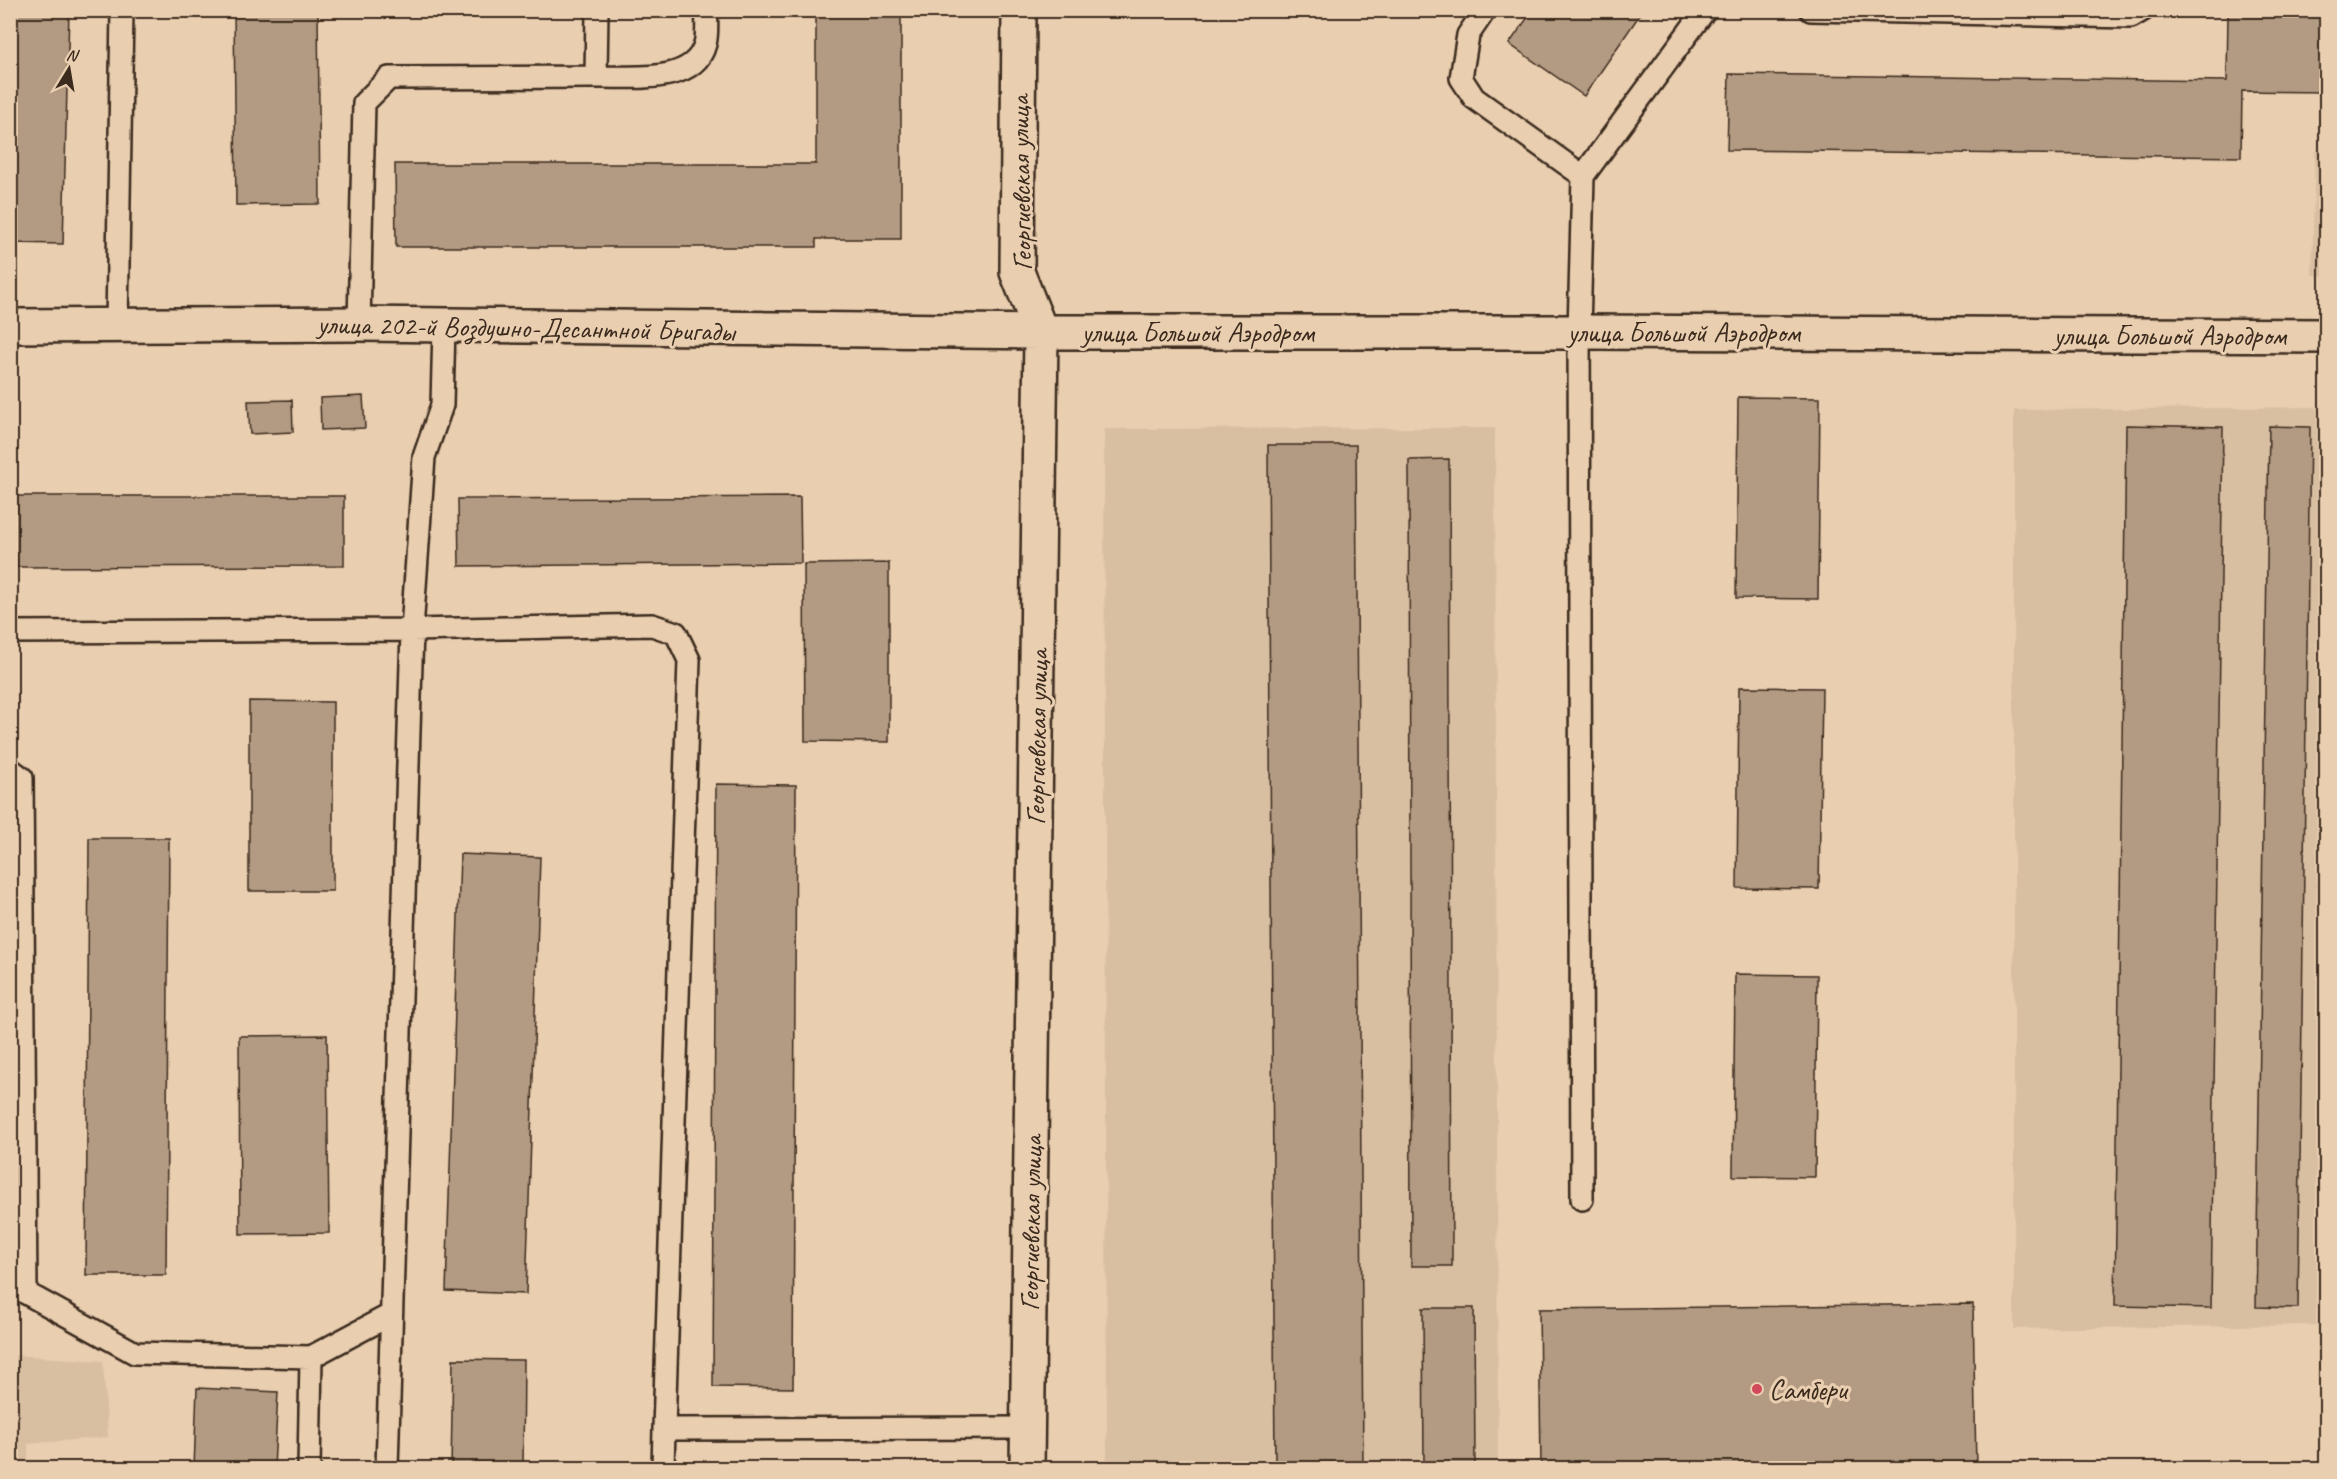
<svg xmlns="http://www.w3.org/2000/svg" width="2337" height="1479" viewBox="0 0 2337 1479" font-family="Caveat,sans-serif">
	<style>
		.built { fill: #d9bfa2 }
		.building { fill: #b39b83; stroke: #3b2a1e; stroke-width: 1.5 }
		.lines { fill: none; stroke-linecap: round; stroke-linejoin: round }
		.service-casing { stroke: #3b2a1e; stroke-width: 26 }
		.minor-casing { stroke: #3b2a1e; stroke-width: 38 }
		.tertiary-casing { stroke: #3b2a1e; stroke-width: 38 }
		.service { stroke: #e9ceb0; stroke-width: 21 }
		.minor { stroke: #e9ceb0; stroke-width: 33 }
		.tertiary { stroke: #e9ceb0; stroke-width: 33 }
		.poi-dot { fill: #d1495b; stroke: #e9ceb0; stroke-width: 2 }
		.labels { text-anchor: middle; stroke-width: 6; stroke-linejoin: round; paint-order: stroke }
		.street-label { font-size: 28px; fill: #3b2a1e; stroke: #e9ceb0 }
		.poi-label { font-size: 28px; fill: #3b2a1e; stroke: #e9ceb0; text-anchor: start }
	</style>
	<rect width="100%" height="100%" fill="#e9ceb0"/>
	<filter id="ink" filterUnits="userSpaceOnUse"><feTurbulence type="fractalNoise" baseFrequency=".0167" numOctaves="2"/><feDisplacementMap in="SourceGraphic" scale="12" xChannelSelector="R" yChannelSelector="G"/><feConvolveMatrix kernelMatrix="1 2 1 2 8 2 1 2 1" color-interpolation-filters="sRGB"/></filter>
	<g filter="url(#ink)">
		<path class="built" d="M 2315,150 L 2326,151 L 2326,276 L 2312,275 Z
			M 2317,407 L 2316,1325 L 2014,1329 L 2014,410 Z
			M 2324,410 L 2326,410 L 2326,1468 L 2321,1468 Z
			M 1495,428 L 1498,1468 L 1107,1468 L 1104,429 Z
			M 11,1355 L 103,1361 L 108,1437 L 28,1444 L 28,1468 L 11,1468 Z"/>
		<path class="building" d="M 10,10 L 69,10 L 63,244 L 10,243 Z
			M 234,10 L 318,10 L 320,204 L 236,205 Z
			M 816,10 L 901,10 L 901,239 L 816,239 L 816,247 L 396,247 L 395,164 L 816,164 Z
			M 1533,10 L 1643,10 L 1584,96 L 1509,44 Z
			M 2228,13 L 2326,14 L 2326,92 L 2242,91 L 2241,157 L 1727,150 L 1729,74 L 2227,81 Z
			M 363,396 L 365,428 L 321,430 L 320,398 Z
			M 1738,397 L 1820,398 L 1818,599 L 1736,598 Z
			M 292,400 L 293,432 L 250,434 L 248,401 Z
			M 2126,425 L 2223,427 L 2211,1308 L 2115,1306 Z
			M 2269,426 L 2310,427 L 2298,1308 L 2256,1307 Z
			M 1268,445 L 1356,445 L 1363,1468 L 1275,1468 Z
			M 1449,459 L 1452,1266 L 1411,1266 L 1409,460 Z
			M 10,496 L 344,496 L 344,566 L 10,567 Z
			M 800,497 L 801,563 L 459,566 L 458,499 Z
			M 889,563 L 889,742 L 805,741 L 804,564 Z
			M 1739,687 L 1822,688 L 1819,889 L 1737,888 Z
			M 249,701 L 333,702 L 333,891 L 249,891 Z
			M 716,784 L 796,785 L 793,1388 L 713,1387 Z
			M 89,838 L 169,838 L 166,1275 L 86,1275 Z
			M 460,854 L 540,857 L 526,1294 L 446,1291 Z
			M 1735,974 L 1817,975 L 1815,1177 L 1733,1176 Z
			M 327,1035 L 329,1233 L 240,1234 L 239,1036 Z
			M 1973,1304 L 1976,1468 L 1541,1468 L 1539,1309 Z
			M 1423,1308 L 1474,1308 L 1475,1468 L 1424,1468 Z
			M 453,1359 L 524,1360 L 523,1468 L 451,1468 Z
			M 197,1388 L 278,1392 L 274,1468 L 194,1468 Z"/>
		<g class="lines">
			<defs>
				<path id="service" d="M 1485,10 L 1468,35 L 1461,78 L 1474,98 L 1583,176
					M 1811,10 L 2131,17 L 2143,10
					M 596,77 C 629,76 694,86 705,44 C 708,34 706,21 707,10
					M 359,324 L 364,103 L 389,78 L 596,77 L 597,10
					M 117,327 L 122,10
					M 10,632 L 412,630 L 424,457 L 442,405 L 444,326
					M 10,769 L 22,778 L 26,1293 L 135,1353 L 311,1357 L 309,1468
					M 1582,1199 L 1579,332 L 1583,176 L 1705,10
					M 311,1357 L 390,1315
					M 387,1468 L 412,630 L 652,625 L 676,633 L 689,660 L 664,1429 L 1027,1428
					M 663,1468 L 664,1429"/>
				<path id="minor" d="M 1019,10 L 1017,272 L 1041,332 L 1579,332 L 2326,336"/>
				<path id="tertiary" d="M 10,326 L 359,324 L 1041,332 L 1027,1468"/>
			</defs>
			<use href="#service" class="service-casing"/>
			<use href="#minor" class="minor-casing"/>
			<use href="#tertiary" class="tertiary-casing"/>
			<use href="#service" class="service"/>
			<use href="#minor" class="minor"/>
			<use href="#tertiary" class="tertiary"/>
		</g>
	</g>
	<circle class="poi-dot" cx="1757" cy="1389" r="6"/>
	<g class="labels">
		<g class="street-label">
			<text transform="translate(1020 183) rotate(-91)" y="10">Георгиевская улица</text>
			<text transform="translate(526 327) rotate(1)" y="10">улица 202-й Воздушно-Десантной Бригады</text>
			<text x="1198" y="342">улица Большой Аэродром</text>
			<text x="1684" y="342">улица Большой Аэродром</text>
			<text x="2170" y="345">улица Большой Аэродром</text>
			<text transform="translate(1036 737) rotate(-89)" y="10">Георгиевская улица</text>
			<text transform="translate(1030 1223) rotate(-89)" y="10">Георгиевская улица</text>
		</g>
		<g class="poi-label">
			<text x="1769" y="1399">Самбери</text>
		</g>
	</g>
	<rect width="2337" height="1479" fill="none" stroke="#e9ceb0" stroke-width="36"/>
	<rect x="18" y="18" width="2301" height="1443" fill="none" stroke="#3b2a1e" stroke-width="2" filter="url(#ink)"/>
	<g transform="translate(69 69) rotate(11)" stroke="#e9ceb0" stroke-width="4.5" paint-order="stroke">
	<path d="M0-4.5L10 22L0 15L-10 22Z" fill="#3b2a1e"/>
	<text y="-9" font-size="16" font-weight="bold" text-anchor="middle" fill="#3b2a1e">N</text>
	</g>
</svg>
